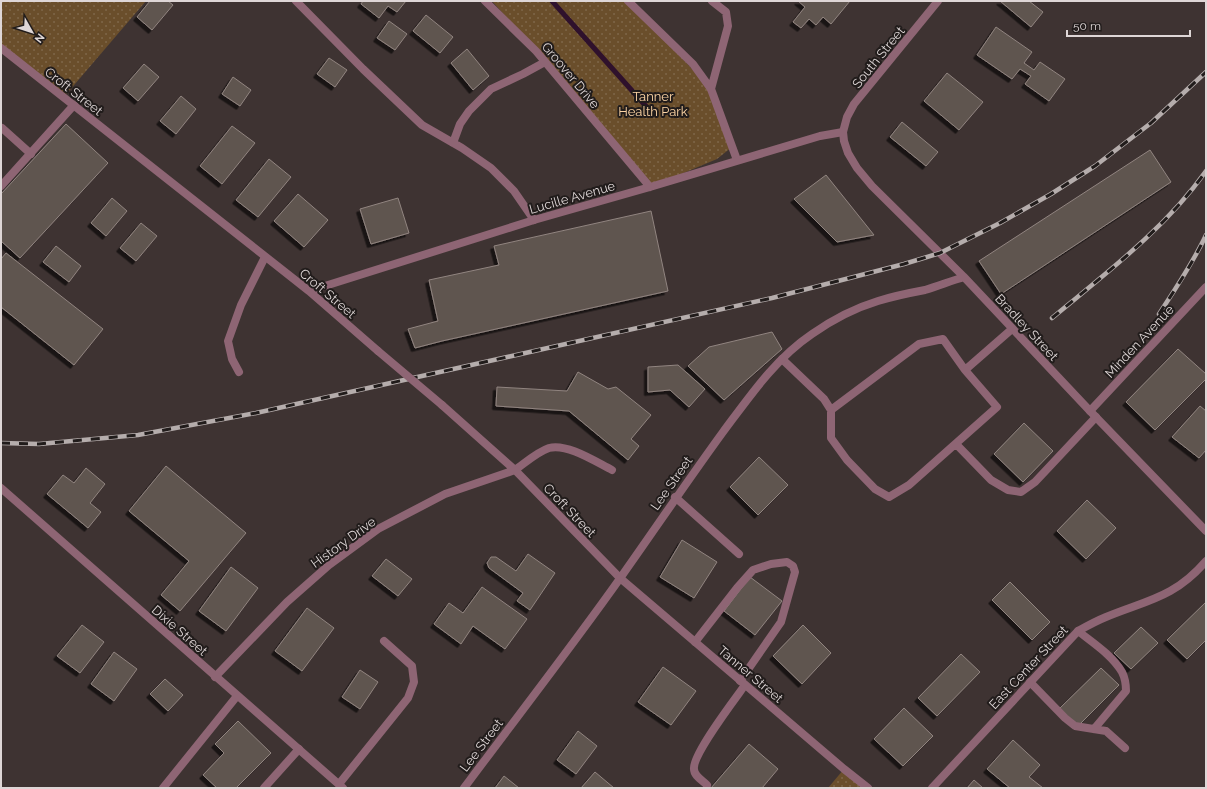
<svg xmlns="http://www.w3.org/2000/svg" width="1207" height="789" viewBox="0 0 1207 789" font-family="Raleway,sans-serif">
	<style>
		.park { fill: url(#park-dots) }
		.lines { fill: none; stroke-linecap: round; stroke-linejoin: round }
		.stream { stroke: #2f112c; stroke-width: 5 }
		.building { fill: #5f544f; stroke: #918580; filter: url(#shadow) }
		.service { stroke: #8e6574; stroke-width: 8 }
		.minor { stroke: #8e6574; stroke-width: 8 }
		.tertiary { stroke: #8e6574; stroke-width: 8 }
		.rail-casing { stroke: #b5adac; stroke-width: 4.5 }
		.rail { stroke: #211c1b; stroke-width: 3; stroke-dasharray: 9; stroke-linecap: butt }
		.minor-bridge { stroke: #8e6574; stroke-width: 8 }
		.labels { text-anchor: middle; stroke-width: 4; stroke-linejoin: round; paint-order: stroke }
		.street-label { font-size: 13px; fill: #ded6d6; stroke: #211c1b }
		.park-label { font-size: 13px; fill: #fdd5a5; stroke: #211c1b }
	</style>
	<defs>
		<pattern id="park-dots" width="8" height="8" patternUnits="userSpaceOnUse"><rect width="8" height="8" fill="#6a4e2b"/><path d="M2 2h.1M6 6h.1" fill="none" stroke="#7f6749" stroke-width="1.8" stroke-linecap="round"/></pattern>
		<filter id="shadow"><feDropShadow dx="-3.5" dy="3.5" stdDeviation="0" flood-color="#0009"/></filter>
	</defs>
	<rect width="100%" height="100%" fill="#3e3332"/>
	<path class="park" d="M 1,1 L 146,1 L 63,98 L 1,48 Z
		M 492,1 L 628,1 L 711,89 L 732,147 L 717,159 L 650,187 L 536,51 Z
		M 844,769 L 868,788 L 828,788 Z"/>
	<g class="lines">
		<path class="stream" d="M 552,1 L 652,113"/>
	</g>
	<path class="building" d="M 150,1 L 168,1 L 173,5 L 152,30 L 137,17 Z
		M 363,1 L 406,1 L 397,12 L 388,6 L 379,18 L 361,4 Z
		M 798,1 L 850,1 L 831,24 L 823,17 L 816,25 L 809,19 L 801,28 L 793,22 L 805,7 Z
		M 1000,1 L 1029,1 L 1043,12 L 1031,27 Z
		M 426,15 L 453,37 L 440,53 L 413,31 Z
		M 389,21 L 407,34 L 395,50 L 377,38 Z
		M 996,27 L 1032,52 L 1024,63 L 1034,70 L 1040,62 L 1065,79 L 1049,101 L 1025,84 L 1031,76 L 1020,69 L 1012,79 L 977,55 Z
		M 467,49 L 489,76 L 473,90 L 451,63 Z
		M 329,58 L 347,70 L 335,87 L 317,74 Z
		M 144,64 L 159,77 L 138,101 L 123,88 Z
		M 947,73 L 983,102 L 959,130 L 924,101 Z
		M 233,77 L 251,90 L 240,106 L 222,94 Z
		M 181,96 L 196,109 L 176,134 L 160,121 Z
		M 902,122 L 938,152 L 926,166 L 890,137 Z
		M 66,124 L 108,163 L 20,258 L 1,241 L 1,194 Z
		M 232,126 L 255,143 L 222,184 L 200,166 Z
		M 1150,150 L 1171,182 L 1001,294 L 979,261 Z
		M 269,159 L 291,177 L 258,217 L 236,200 Z
		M 826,175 L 874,235 L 837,242 L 794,199 Z
		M 298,194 L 328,220 L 304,247 L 274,221 Z
		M 112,198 L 127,211 L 106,236 L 91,223 Z
		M 398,198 L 409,233 L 371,244 L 360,209 Z
		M 651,211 L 668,291 L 442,341 L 415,348 L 408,329 L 438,321 L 429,280 L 499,265 L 494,246 Z
		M 141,223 L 157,236 L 136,261 L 120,248 Z
		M 56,246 L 81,266 L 69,282 L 43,262 Z
		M 6,253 L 103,329 L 74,365 L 1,307 L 1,259 Z
		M 772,332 L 782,349 L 724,400 L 688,366 L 709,347 Z
		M 1178,349 L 1206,374 L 1206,379 L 1155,430 L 1126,402 Z
		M 678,365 L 705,389 L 689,407 L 670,390 L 648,392 L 648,367 Z
		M 578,372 L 608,389 L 616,387 L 651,415 L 631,439 L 639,446 L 628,460 L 569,411 L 496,406 L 497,387 L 567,391 Z
		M 1200,406 L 1206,411 L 1206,450 L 1199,458 L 1172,437 Z
		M 1024,423 L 1053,451 L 1023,482 L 994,454 Z
		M 759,457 L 788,485 L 758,515 L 730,487 Z
		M 166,466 L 246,533 L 180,611 L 161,595 L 189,561 L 129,511 Z
		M 86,468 L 105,484 L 90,503 L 101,512 L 88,528 L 47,494 L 63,475 L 74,483 Z
		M 1087,500 L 1116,528 L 1086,559 L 1057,531 Z
		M 682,540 L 717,562 L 694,598 L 660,577 Z
		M 528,554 L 555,573 L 530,610 L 517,601 L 523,593 L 489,568 L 487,563 L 491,557 L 496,557 L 516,571 Z
		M 386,559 L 412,579 L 398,596 L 372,576 Z
		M 231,567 L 258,588 L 226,631 L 199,611 Z
		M 750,577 L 782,601 L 755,635 L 724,611 Z
		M 1010,582 L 1050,622 L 1032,640 L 992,600 Z
		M 482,587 L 527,619 L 505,649 L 473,626 L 461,644 L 434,624 L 449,603 L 463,613 Z
		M 1206,602 L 1206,640 L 1187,659 L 1167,640 Z
		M 307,608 L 334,628 L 302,671 L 275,651 Z
		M 82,625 L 104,642 L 80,673 L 57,656 Z
		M 803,625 L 831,653 L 802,684 L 773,656 Z
		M 1141,627 L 1158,643 L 1131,669 L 1114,653 Z
		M 114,652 L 137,669 L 114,701 L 91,684 Z
		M 961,654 L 980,672 L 937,716 L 918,698 Z
		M 663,667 L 696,691 L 671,725 L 638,702 Z
		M 1101,668 L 1119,685 L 1078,726 L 1059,709 Z
		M 360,670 L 378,682 L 360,709 L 342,697 Z
		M 165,679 L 183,695 L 168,711 L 150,694 Z
		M 904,708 L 933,736 L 903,766 L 874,739 Z
		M 238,721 L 271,753 L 236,788 L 217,788 L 203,775 L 224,753 L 215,744 Z
		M 578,731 L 597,746 L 576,774 L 557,760 Z
		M 1013,740 L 1040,765 L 1029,777 L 1043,788 L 1010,788 L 987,769 Z
		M 749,744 L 778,769 L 762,788 L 711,788 Z
		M 595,772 L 614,788 L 581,788 Z
		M 504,776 L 519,788 L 495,788 Z
		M 974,780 L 983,788 L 967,788 Z"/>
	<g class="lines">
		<path class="service" d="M 296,1 L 363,69 L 422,125 L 462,148 L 491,168 L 514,191 L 534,220
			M 628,1 L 693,64 L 711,89 L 737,160
			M 711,89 L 728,26 L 726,12 L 712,1
			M 2,128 L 31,154
			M 453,143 L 460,124 L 469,111 L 491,89 L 523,74 L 545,62
			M 1,186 L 74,105
			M 782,359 L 824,399 L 831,410 L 831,438 L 847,460 L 875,489 L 889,497 L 909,485 L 997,407 L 965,370 L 1012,329
			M 239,372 L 232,359 L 228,341 L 241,305 L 265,257
			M 831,410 L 919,344 L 943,339 L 965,370
			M 956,444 L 991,480 L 1008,490 L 1021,492 L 1035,482 L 1096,417
			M 515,470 C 525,463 537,452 549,448 C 567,443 596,462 612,470
			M 675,497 L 739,554
			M 1078,631 C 1093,643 1112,655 1122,672 C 1125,678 1126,685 1126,691 L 1094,729
			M 695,642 L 737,588 L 753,570 L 771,564 L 787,562 L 793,566 L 795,572 L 781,622 L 740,681
			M 1030,682 L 1065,718 L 1075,726 L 1106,731 L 1125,748
			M 339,784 L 408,698 L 414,682 L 412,666 L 384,641
			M 707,785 C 702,780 694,776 694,769 C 692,755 735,699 745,685
			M 163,788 L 237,696
			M 264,788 L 299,749"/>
		<path class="minor" d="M 485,1 L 536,51 L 650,187
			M 1,48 L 309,291 L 378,351
			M 309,291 L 534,220 L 650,187 L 820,136 L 843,132
			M 442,405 L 515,470 L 620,578 L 844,769 L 868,788
			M 1090,411 L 1206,287
			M 215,677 L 287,602 L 329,565 L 378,529 L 445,494 L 515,470
			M 932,788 L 1078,631 C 1087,626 1096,621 1106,617 C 1147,600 1174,598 1206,561"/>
		<path class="tertiary" d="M 938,1 L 854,104 L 847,117 L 843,132 L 844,141 L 848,153 L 857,168 L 872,186 L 964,277 L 1090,411 L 1206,531
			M 1,488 L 343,788
			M 464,788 C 516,718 570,649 621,577 C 655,529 688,480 723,432 C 750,396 775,359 812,334 C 832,320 855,308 878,301 C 894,296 909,293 925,290 C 938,286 951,281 964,277"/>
		<defs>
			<path id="rail" d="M 1159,314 C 1176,288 1193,263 1206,235
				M 1052,318 C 1106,273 1165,229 1206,171
				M 1,443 L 39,444 L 138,435 L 256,413 L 772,298 L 904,264 L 940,253 L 1000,223 L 1051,194 L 1095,166 L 1151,123 L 1206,72"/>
		</defs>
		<use href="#rail" class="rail-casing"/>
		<use href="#rail" class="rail"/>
		<path class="minor-bridge" d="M 378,351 L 442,405"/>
	</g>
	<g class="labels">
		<g class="street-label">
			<text transform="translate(878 57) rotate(-51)" y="5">South Street</text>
			<text transform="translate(571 75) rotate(50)" y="5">Groover Drive</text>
			<text transform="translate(74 91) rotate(38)" y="5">Croft Street</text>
			<text transform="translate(572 197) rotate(-16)" y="5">Lucille Avenue</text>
			<text transform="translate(328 293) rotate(40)" y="5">Croft Street</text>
			<text transform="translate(1027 327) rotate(47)" y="5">Bradley Street</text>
			<text transform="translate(1139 341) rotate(-47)" y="5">Minden Avenue</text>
			<text transform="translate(671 483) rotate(-55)" y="5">Lee Street</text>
			<text transform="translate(570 510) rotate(46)" y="5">Croft Street</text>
			<text transform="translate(343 542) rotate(-36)" y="5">History Drive</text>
			<text transform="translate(180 630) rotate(41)" y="5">Dixie Street</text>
			<text transform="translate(1028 667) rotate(-47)" y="5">East Center Street</text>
			<text transform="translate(751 674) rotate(40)" y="5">Tanner Street</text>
			<text transform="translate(481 745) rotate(-53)" y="5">Lee Street</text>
		</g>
		<g class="park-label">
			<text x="653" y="101">Tanner<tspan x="653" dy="15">Health Park</tspan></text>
		</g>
	</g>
	<rect width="1207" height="789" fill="none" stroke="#ded6d6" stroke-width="4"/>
	<g transform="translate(32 32) rotate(129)" stroke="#211c1b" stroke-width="3" paint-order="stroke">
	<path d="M0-3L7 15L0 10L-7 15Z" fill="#ded6d6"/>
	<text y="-6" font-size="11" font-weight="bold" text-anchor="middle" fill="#ded6d6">N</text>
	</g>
	<path d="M1067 30v6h123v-6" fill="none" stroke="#ded6d6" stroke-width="2"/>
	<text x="1073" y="30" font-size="12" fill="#ded6d6" stroke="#211c1b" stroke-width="3" paint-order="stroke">50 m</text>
</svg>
